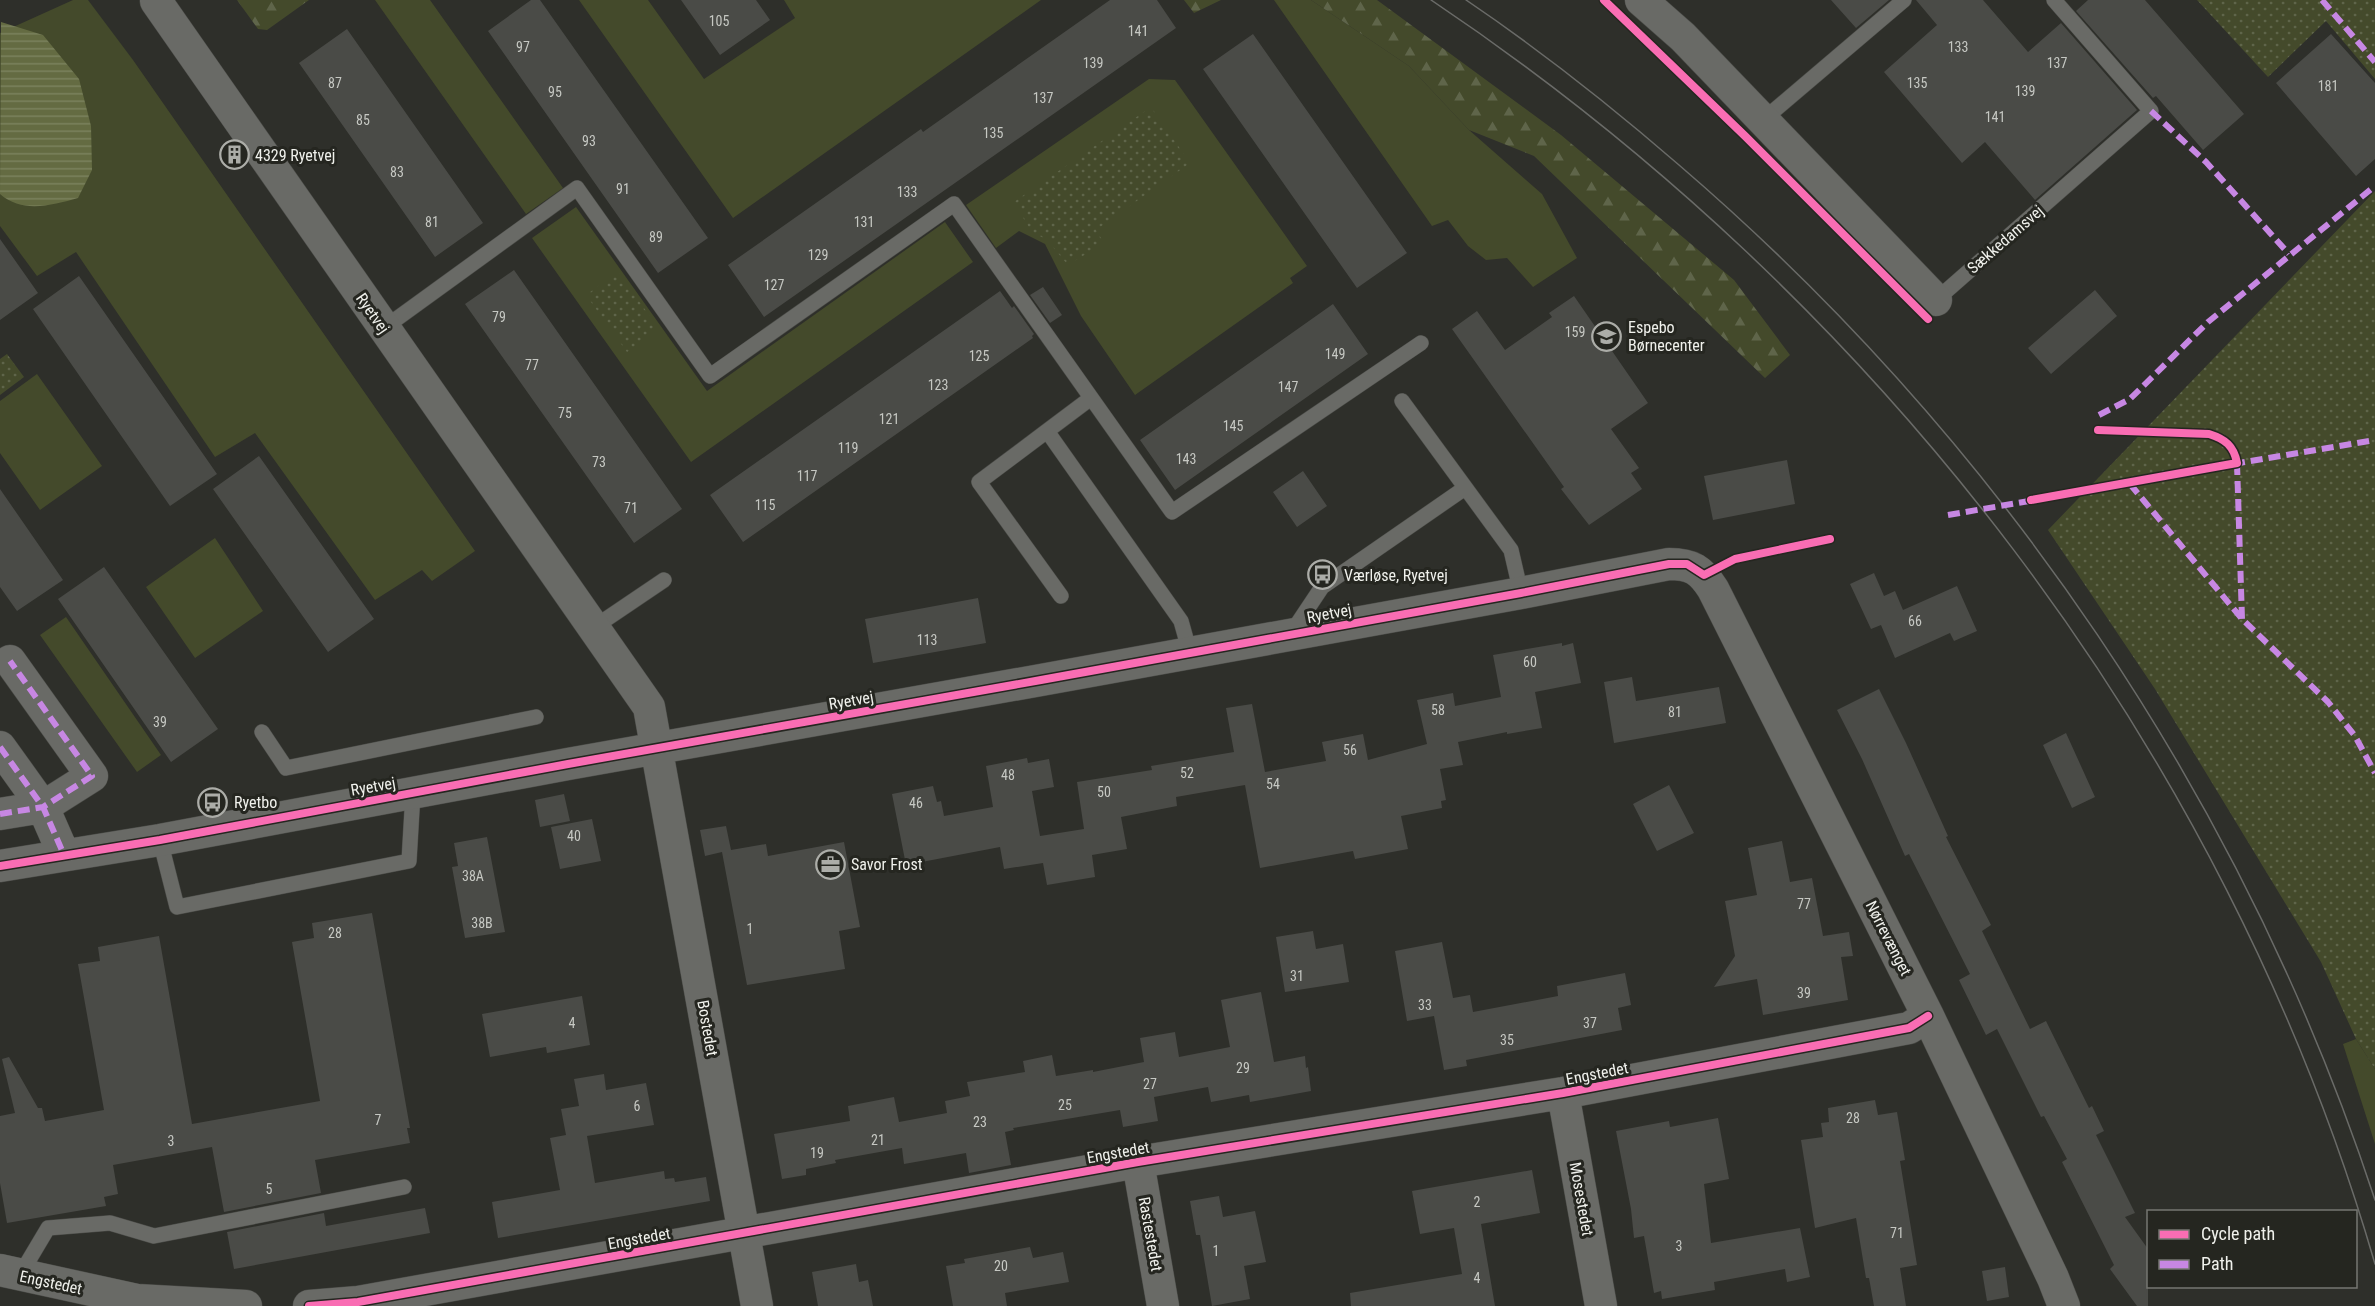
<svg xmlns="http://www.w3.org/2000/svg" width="2375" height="1306" viewBox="0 0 2375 1306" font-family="'Roboto Condensed',sans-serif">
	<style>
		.green { fill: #444a2b }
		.forest { fill: url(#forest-firs) }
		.park { fill: url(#park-dots) }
		.water { fill: url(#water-rules) }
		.building { fill: #4a4b47 }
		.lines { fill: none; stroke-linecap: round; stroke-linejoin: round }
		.service-casing { stroke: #4a4b47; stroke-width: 16 }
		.minor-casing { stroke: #4a4b47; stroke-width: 33 }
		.service { stroke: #696a66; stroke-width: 15 }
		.minor { stroke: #696a66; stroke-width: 32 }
		.tram { stroke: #6a6b68; stroke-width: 1.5 }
		.quiet { stroke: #c787e3; stroke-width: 6; stroke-dasharray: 12 6; stroke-linecap: butt }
		.cycleway-casing { stroke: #252620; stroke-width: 11 }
		.cycleway { stroke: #f96db3; stroke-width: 8 }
		.labels { text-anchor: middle; stroke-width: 6; stroke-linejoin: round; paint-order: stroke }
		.number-label { font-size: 14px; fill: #c6c8c3 }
		.poi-label { font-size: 16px; fill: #f0f1ec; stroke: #252620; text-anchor: start }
		.street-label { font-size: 16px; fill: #f0f1ec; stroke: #252620 }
	</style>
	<defs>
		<pattern id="forest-firs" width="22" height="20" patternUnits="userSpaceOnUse" patternTransform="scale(1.5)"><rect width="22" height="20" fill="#444a2b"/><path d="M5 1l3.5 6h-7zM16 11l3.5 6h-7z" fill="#5f654a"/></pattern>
		<pattern id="park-dots" width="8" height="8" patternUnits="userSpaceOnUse" patternTransform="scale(1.5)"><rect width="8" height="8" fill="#444a2b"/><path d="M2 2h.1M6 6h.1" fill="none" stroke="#5f654a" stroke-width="1.8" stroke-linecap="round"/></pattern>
		<pattern id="water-rules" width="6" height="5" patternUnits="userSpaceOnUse" patternTransform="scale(1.5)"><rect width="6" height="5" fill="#646b42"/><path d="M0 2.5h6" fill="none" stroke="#7a815d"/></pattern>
	</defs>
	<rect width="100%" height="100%" fill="#2e2f2a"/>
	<path class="green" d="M 73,0 L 88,0 L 133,60 L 475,551 L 432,581 L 422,570 L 375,600 L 255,433 L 215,457 L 76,252 L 37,276 L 0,226 L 0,33 Z
		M 375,0 L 430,0 L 563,188 L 526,214 Z
		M 579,0 L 648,0 L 704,79 L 795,18 L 784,0 L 1041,0 L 733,218 Z
		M 1274,0 L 1311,0 L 1409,66 L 1469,130 L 1542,194 L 1577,258 L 1533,287 L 1507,258 L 1486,260 L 1468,246 L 1448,220 L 1432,226 Z
		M 1149,79 L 1175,80 L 1307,266 L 1290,278 L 1293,283 L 1135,395 L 1081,316 L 1045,244 L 1019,231 L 996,248 L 966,205 Z
		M 576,207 L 707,391 L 945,222 L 973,262 L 691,462 L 532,238 Z
		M 37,374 L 102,466 L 40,510 L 0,453 L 0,401 Z
		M 215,538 L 263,611 L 195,658 L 146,587 Z
		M 66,617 L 161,755 L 137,772 L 40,635 Z
		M 2356,1039 L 2375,1069 L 2375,1144 L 2343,1044 Z"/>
	<path class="forest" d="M 237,0 L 309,0 L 267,30 L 258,29 Z
		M 1184,0 L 1221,0 L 1194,13 Z
		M 1311,0 L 1377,0 L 1561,135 L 1734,280 L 1790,355 L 1765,378 L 1534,156 L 1469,130 L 1409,66 Z"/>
	<path class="park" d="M 2197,0 L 2375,0 L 2375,79 L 2326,21 L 2268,77 Z
		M 1151,107 L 1190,163 L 1096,230 L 1104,243 L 1068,265 L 1047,240 L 1031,231 L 1014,202 Z
		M 2375,191 L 2375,1069 L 2356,1039 L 2321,962 L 2155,689 L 2048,530 Z
		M 618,272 L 659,329 L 627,352 L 586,295 Z
		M 7,354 L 24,377 L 0,395 L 0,359 Z"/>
	<path class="water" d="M 1,22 L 43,35 L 79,79 L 91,126 L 92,170 L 78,198 C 52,205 23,214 0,194 Z"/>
	<path class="building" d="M 531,0 L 540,0 L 708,238 L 658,273 L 488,31 Z
		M 681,0 L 756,0 L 770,20 L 720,55 Z
		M 1110,0 L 1157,0 L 1176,28 L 764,317 L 728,265 L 921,129 L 923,132 Z
		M 1831,0 L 1889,0 L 1856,28 Z
		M 1916,0 L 1983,0 L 2028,52 L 2061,23 L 2137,110 L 2035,200 L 1985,142 L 1962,163 L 1884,72 L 1937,25 Z
		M 2088,0 L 2145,0 L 2244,114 L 2203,150 L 2156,96 L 2153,98 L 2076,11 Z
		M 347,29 L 483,223 L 435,257 L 299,63 Z
		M 1253,34 L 1407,253 L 1357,288 L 1203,69 Z
		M 2331,34 L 2375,83 L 2375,159 L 2356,176 L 2276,83 Z
		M 0,239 L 38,293 L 0,320 Z
		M 514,270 L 682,509 L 634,543 L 465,304 Z
		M 79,276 L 217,474 L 170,506 L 33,309 Z
		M 1043,287 L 1062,315 L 1050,323 L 1030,295 Z
		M 2095,290 L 2117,316 L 2051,374 L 2028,348 Z
		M 1000,291 L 1012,308 L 1014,306 L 1034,334 L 1032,336 L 1033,338 L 743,542 L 710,495 Z
		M 1574,296 L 1648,403 L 1611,429 L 1639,468 L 1631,473 L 1642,489 L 1589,525 L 1561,489 L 1564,487 L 1452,329 L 1477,311 L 1505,350 L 1552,317 L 1549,313 Z
		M 1333,304 L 1368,354 L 1175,490 L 1140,440 Z
		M 259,456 L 374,619 L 328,652 L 213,489 Z
		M 1787,460 L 1795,504 L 1713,520 L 1704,476 Z
		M 1303,471 L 1327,506 L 1297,527 L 1273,492 Z
		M 0,489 L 63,580 L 17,611 L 0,587 Z
		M 104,567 L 218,729 L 171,762 L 58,599 Z
		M 1874,573 L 1884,596 L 1895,591 L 1903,610 L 1957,586 L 1977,631 L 1954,641 L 1950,633 L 1895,658 L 1881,625 L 1871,629 L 1850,584 Z
		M 978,598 L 986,643 L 873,663 L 865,619 Z
		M 1562,643 L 1562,646 L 1573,643 L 1581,683 L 1535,692 L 1542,728 L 1507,734 L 1507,732 L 1458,742 L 1463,765 L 1440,769 L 1446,800 L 1441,801 L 1442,808 L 1401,816 L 1408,849 L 1355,859 L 1353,851 L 1260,868 L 1245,785 L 1176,797 L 1177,806 L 1121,817 L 1127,849 L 1092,855 L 1095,877 L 1047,885 L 1043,863 L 1004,869 L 1000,847 L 906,865 L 892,794 L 933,786 L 937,802 L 941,801 L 944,816 L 993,807 L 986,766 L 1027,758 L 1028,763 L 1049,759 L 1054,787 L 1032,791 L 1040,836 L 1084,829 L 1077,782 L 1152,770 L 1151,766 L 1234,752 L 1226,708 L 1252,704 L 1265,772 L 1326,761 L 1322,742 L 1363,734 L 1368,760 L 1427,744 L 1417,700 L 1453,693 L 1455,706 L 1501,697 L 1493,655 Z
		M 1632,677 L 1636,701 L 1719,687 L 1726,723 L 1614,743 L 1604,682 Z
		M 1879,689 L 1906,743 L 1948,836 L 1946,837 L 1991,925 L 1982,931 L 2030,1029 L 2046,1021 L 2089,1108 L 2092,1106 L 2104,1131 L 2096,1135 L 2135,1213 L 2125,1217 L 2148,1249 L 2148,1306 L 2137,1306 L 2110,1269 L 2114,1265 L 2062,1162 L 2067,1159 L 2044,1116 L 2041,1117 L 1997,1029 L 1986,1035 L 1959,980 L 1970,974 L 1909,854 L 1905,856 L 1862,759 L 1837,710 Z
		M 2066,733 L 2095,797 L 2072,808 L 2043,745 Z
		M 1669,785 L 1694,833 L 1657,851 L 1633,804 Z
		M 564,794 L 570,821 L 540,827 L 535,800 Z
		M 592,819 L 601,861 L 560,869 L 551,827 Z
		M 726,826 L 731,850 L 766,844 L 768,856 L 844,842 L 860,927 L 839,931 L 845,969 L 747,985 L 722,852 L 705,856 L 700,830 Z
		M 487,837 L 505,932 L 465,938 L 452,867 L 458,866 L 454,843 Z
		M 1782,841 L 1790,882 L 1812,878 L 1823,936 L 1849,932 L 1853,956 L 1841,957 L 1848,1000 L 1763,1015 L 1757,979 L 1714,987 L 1735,956 L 1725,901 L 1757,895 L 1748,848 Z
		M 372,913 L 410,1128 L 407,1128 L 410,1143 L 315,1160 L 321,1193 L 224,1212 L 212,1147 L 113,1165 L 118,1194 L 104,1197 L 106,1206 L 7,1223 L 0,1183 L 0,1116 L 15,1113 L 2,1059 L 9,1057 L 38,1108 L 42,1108 L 45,1121 L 104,1110 L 78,964 L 100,961 L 98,947 L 159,936 L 192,1124 L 320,1101 L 292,942 L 314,938 L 312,923 Z
		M 1313,931 L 1316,949 L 1343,944 L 1349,982 L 1285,992 L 1276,937 Z
		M 1442,942 L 1453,998 L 1470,995 L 1473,1012 L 1558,996 L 1557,986 L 1625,973 L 1631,1005 L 1618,1008 L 1622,1030 L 1466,1060 L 1467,1066 L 1444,1070 L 1434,1016 L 1407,1021 L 1395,951 Z
		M 1261,992 L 1274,1062 L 1305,1056 L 1306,1068 L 1308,1067 L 1311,1091 L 1250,1102 L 1249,1095 L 1211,1102 L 1208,1087 L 1154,1097 L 1158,1121 L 1123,1127 L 1120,1110 L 1013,1128 L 1014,1130 L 1005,1132 L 1011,1165 L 969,1173 L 966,1153 L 904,1164 L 902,1148 L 835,1160 L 836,1163 L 806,1169 L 806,1175 L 782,1179 L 774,1134 L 850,1121 L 848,1106 L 894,1097 L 899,1122 L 947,1113 L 945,1101 L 970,1096 L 967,1082 L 1025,1072 L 1023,1061 L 1052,1055 L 1056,1076 L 1093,1070 L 1093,1072 L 1144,1062 L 1140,1038 L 1175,1032 L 1179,1057 L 1230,1047 L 1221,1000 Z
		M 582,996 L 590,1045 L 547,1053 L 546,1047 L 490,1057 L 482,1014 Z
		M 604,1074 L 606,1090 L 646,1083 L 654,1125 L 587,1136 L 595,1183 L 664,1171 L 665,1179 L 674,1178 L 675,1182 L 706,1177 L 710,1201 L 498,1238 L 492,1202 L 560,1190 L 550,1138 L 566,1135 L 561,1109 L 579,1106 L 574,1079 Z
		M 1875,1100 L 1878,1115 L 1897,1112 L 1905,1160 L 1900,1161 L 1917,1265 L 1900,1268 L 1906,1306 L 1874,1306 L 1869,1278 L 1866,1278 L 1856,1218 L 1815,1228 L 1801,1140 L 1823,1137 L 1821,1123 L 1829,1122 L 1828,1108 Z
		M 1718,1118 L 1729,1179 L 1704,1184 L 1711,1243 L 1800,1228 L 1810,1277 L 1787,1282 L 1785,1269 L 1714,1282 L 1715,1290 L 1662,1299 L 1661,1291 L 1654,1293 L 1644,1236 L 1634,1238 L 1631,1209 L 1616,1131 L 1669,1121 L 1670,1127 Z
		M 1532,1170 L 1540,1213 L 1481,1224 L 1495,1306 L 1351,1306 L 1350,1293 L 1462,1274 L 1454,1228 L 1420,1234 L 1412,1191 Z
		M 1219,1196 L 1223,1217 L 1255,1211 L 1266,1262 L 1244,1266 L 1250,1299 L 1212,1306 L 1200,1235 L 1196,1235 L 1190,1201 Z
		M 425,1208 L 430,1233 L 234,1269 L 227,1232 L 324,1213 L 326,1226 Z
		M 1030,1247 L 1033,1258 L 1063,1252 L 1069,1282 L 1005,1293 L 1007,1306 L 953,1306 L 946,1266 L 965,1263 L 964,1259 Z
		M 856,1264 L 859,1282 L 868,1280 L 873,1306 L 818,1306 L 812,1272 Z
		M 2005,1267 L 2009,1297 L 1987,1301 L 1982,1271 Z"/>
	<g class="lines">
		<defs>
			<path id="service" d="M 1763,120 L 1904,0
				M 1936,300 L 2151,111 L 2054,0
				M 384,328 L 577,188 L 710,376 L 954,204 L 1172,512 L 1421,343
				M 1402,401 L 1511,550 L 1521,593
				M 1047,431 L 1091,398
				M 1061,596 L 979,482 L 1047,431 L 1181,621 L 1190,653
				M 593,628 L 664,580
				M 1292,632 L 1322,587 L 1465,488
				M 262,732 L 286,768 L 536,717
				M 160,840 L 177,907 L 409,861 L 413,793
				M 20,1275 L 48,1228 L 110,1223 L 154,1236 L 404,1187"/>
			<path id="minor" d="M 1641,0 L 1683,37 L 1936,300
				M 156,1 L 649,707 L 757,1306
				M 0,747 L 43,807 L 64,855
				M 0,814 L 43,807 L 92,776 L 10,661
				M 0,866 L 160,840 L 568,764 L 1041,680 L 1521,593 L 1669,564 C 1692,564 1701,570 1713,589 L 1928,1016 L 2053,1278 L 2064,1306
				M 1563,1093 L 1601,1306
				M 1138,1162 L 1163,1306
				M 0,1270 L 137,1300 L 246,1306
				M 309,1306 L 358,1302 L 1138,1162 L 1563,1093 L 1909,1028 L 1928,1016"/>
		</defs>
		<use href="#service" class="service-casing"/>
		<use href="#minor" class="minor-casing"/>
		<use href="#service" class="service"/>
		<use href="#minor" class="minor"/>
		<path class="tram" d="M 1431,0 C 1876,298 2225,747 2375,1264
			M 1466,0 C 1540,50 1611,106 1679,165 C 1999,440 2243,798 2375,1200"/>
		<path class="quiet" d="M 2322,0 L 2375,62
			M 2151,111 L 2206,162 L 2289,254
			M 2099,415 L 2130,399 L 2208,322 L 2375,186
			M 2237,463 L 2242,619
			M 2233,464 L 2375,440
			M 2130,484 L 2242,619 L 2328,702 L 2355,736 L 2375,773
			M 1948,515 L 2035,500
			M 0,747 L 43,807 L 64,855
			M 0,814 L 43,807 L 92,776 L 10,661"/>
		<defs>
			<path id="cycleway" d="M 1604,0 L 1745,136 L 1928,319
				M 2031,500 L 2237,463 C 2234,446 2225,439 2209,434 L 2098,430
				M 0,866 L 160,840 L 568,764 L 1041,680 L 1521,593 L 1669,564 L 1687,564 L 1704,575 L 1735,559 L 1830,539
				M 309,1306 L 358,1302 L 1138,1162 L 1563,1093 L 1909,1028 L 1928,1016"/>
		</defs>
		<use href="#cycleway" class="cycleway-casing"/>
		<use href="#cycleway" class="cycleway"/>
	</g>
	<defs>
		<symbol id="building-ring" viewBox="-11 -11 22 22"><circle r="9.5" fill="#252620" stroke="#acada8" stroke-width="1.5"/><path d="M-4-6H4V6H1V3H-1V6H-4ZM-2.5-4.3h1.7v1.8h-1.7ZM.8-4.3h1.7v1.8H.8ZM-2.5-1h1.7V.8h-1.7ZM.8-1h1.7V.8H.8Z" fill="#acada8"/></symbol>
		<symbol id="school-ring" viewBox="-11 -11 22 22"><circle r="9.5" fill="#252620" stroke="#acada8" stroke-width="1.5"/><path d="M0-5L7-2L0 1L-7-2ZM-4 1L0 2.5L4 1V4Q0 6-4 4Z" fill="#acada8"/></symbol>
		<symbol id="bus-ring" viewBox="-11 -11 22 22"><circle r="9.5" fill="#252620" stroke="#acada8" stroke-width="1.5"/><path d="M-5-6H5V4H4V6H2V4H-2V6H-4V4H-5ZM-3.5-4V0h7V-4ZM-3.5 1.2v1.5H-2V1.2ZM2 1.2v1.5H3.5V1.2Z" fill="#acada8"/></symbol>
		<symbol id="office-ring" viewBox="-11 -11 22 22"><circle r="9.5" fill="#252620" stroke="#acada8" stroke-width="1.5"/><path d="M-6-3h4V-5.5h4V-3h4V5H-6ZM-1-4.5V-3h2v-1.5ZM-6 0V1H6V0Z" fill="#acada8"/></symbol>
	</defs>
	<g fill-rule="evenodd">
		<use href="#building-ring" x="218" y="138" width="33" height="33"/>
		<use href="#school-ring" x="1590" y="320" width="33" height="33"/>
		<use href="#bus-ring" x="1306" y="558" width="33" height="33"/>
		<use href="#bus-ring" x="196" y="786" width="33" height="33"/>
		<use href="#office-ring" x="814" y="848" width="33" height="33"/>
	</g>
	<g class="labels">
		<g class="number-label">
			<text x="719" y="26">105</text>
			<text x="1138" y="36">141</text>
			<text x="523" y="52">97</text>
			<text x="1958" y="52">133</text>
			<text x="1093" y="68">139</text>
			<text x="2057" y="68">137</text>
			<text x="335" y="88">87</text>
			<text x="1917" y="88">135</text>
			<text x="2328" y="91">181</text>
			<text x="2025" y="96">139</text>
			<text x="555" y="97">95</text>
			<text x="1043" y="103">137</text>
			<text x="1995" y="122">141</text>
			<text x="363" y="125">85</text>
			<text x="993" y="138">135</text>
			<text x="589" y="146">93</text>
			<text x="397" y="177">83</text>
			<text x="623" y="194">91</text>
			<text x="907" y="197">133</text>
			<text x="432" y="227">81</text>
			<text x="864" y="227">131</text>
			<text x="656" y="242">89</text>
			<text x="818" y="260">129</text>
			<text x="774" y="290">127</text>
			<text x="499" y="322">79</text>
			<text x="1575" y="337">159</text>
			<text x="1335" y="359">149</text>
			<text x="979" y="361">125</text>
			<text x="532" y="370">77</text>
			<text x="938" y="390">123</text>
			<text x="1288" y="392">147</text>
			<text x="565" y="418">75</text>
			<text x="889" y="424">121</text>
			<text x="1233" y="431">145</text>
			<text x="848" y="453">119</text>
			<text x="1186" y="464">143</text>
			<text x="599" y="467">73</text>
			<text x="807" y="481">117</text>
			<text x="765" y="510">115</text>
			<text x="631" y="513">71</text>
			<text x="1915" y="626">66</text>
			<text x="927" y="645">113</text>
			<text x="1530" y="667">60</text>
			<text x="1438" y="715">58</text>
			<text x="1675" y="717">81</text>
			<text x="160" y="727">39</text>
			<text x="1350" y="755">56</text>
			<text x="1187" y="778">52</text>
			<text x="1008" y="780">48</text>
			<text x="1273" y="789">54</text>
			<text x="1104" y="797">50</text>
			<text x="916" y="808">46</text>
			<text x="574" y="841">40</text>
			<text x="473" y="881">38A</text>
			<text x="1804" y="909">77</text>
			<text x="482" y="928">38B</text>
			<text x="750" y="934">1</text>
			<text x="335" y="938">28</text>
			<text x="1297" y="981">31</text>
			<text x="1804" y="998">39</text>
			<text x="1425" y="1010">33</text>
			<text x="572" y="1028">4</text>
			<text x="1590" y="1028">37</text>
			<text x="1507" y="1045">35</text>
			<text x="1243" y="1073">29</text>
			<text x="1150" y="1089">27</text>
			<text x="1065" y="1110">25</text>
			<text x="637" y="1111">6</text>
			<text x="1853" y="1123">28</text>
			<text x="378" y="1125">7</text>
			<text x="980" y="1127">23</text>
			<text x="878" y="1145">21</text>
			<text x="171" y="1146">3</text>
			<text x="817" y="1158">19</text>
			<text x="269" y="1194">5</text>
			<text x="1477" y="1207">2</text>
			<text x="1897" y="1238">71</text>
			<text x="1679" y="1251">3</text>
			<text x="1216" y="1256">1</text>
			<text x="1001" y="1271">20</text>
			<text x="1477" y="1283">4</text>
		</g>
		<g class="poi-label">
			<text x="255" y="161">4329 Ryetvej</text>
			<text x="1628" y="333">Espebo<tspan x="1628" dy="18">Børnecenter</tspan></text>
			<text x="1344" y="581">Værløse, Ryetvej</text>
			<text x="234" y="808">Ryetbo</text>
			<text x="851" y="870">Savor Frost</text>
		</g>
		<g class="street-label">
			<text transform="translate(2005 239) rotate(-41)" y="6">Sækkedamsvej</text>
			<text transform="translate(373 313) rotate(55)" y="6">Ryetvej</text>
			<text transform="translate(1329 613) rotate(-11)" y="6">Ryetvej</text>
			<text transform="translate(851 700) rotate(-10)" y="6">Ryetvej</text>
			<text transform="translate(373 786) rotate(-10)" y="6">Ryetvej</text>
			<text transform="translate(1889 938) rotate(63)" y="6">Nørrevænget</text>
			<text transform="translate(708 1028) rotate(80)" y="6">Bostedet</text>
			<text transform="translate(1597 1073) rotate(-11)" y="6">Engstedet</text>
			<text transform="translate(1118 1152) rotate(-10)" y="6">Engstedet</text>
			<text transform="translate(1582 1199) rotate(80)" y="6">Mosestedet</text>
			<text transform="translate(1151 1234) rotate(80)" y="6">Rastestedet</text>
			<text transform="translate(639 1238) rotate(-10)" y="6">Engstedet</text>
			<text transform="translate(51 1282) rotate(12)" y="6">Engstedet</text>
		</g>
	</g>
	<rect x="2147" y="1210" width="210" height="78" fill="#252620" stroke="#767772" stroke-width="1.5"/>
	<rect x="2159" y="1230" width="30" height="9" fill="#f96db3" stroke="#767772" stroke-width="1.5"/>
	<text x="2201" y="1240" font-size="18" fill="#f0f1ec">Cycle path</text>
	<rect x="2159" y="1260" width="30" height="9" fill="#c787e3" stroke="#767772" stroke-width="1.5"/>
	<text x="2201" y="1270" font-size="18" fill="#f0f1ec">Path</text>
</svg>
